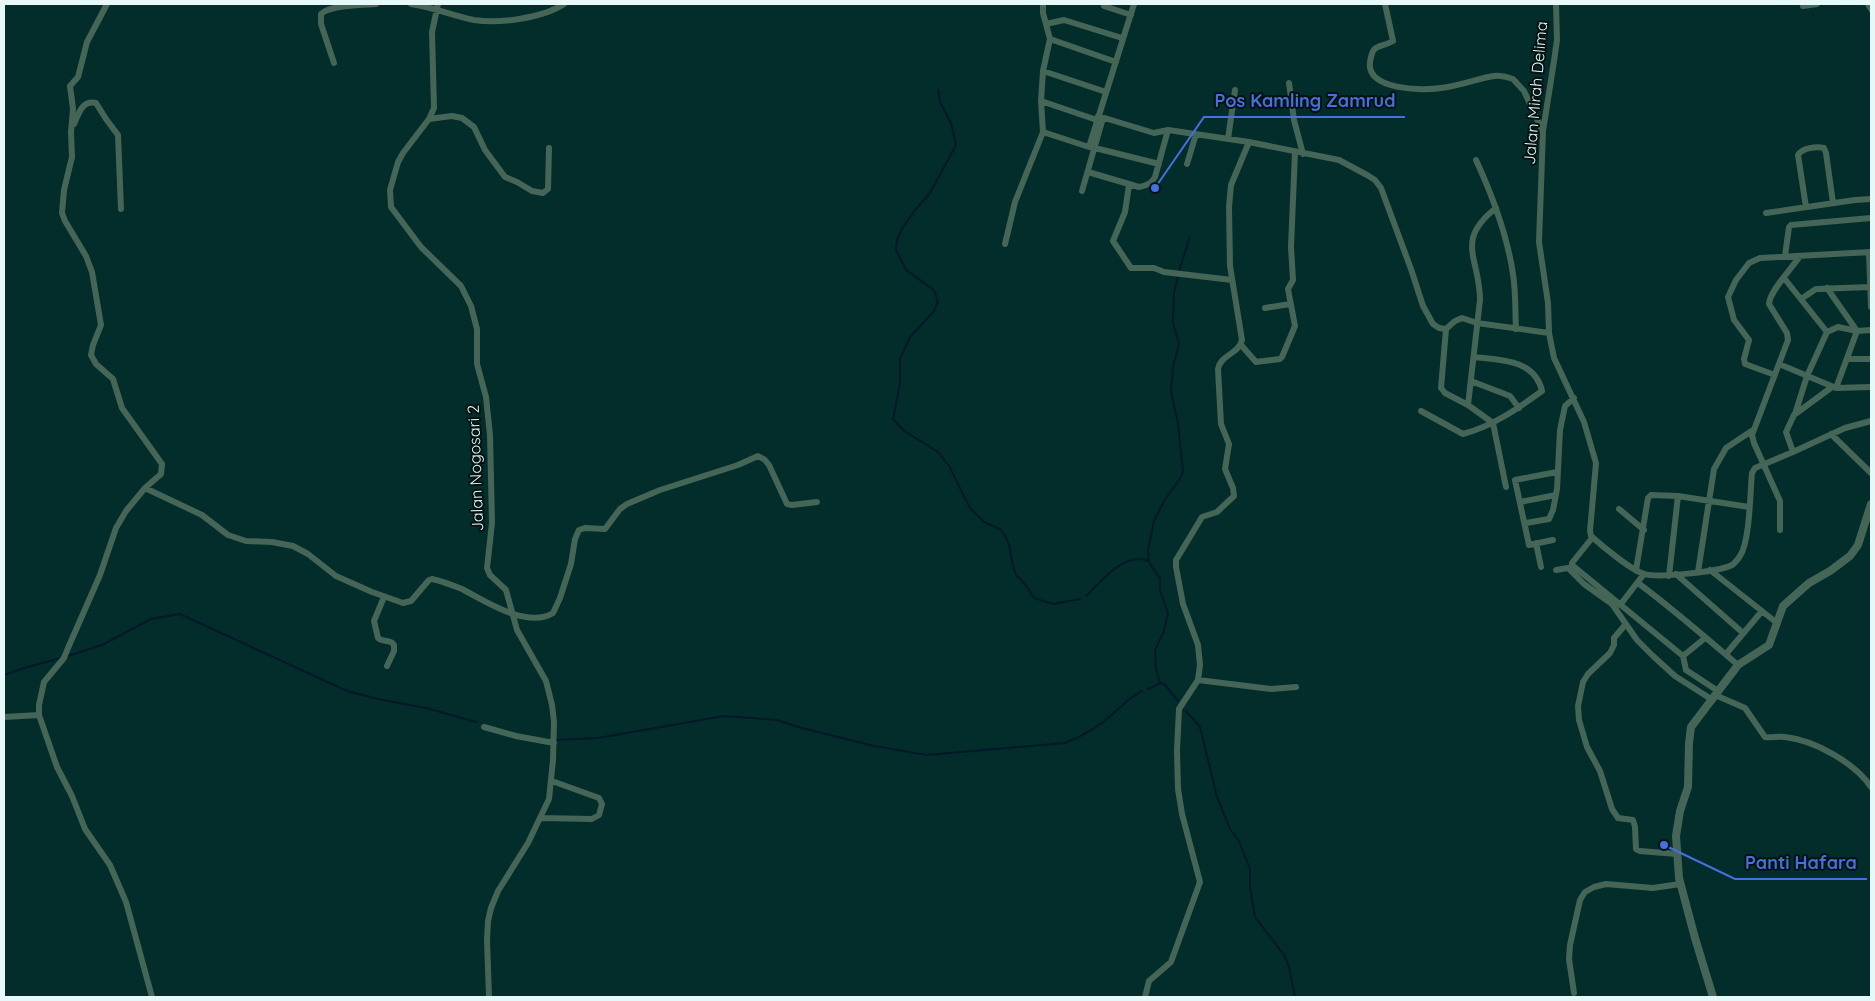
<svg xmlns="http://www.w3.org/2000/svg" width="1875" height="1001" viewBox="0 0 1875 1001" font-family="Quicksand,sans-serif">
	<style>
		.lines { fill: none; stroke-linecap: round; stroke-linejoin: round }
		.stream { stroke: #031928; stroke-width: 2 }
		.minor { stroke: #456657; stroke-width: 6 }
		.tertiary { stroke: #456657; stroke-width: 8 }
		.labels { text-anchor: middle; stroke-width: 4; stroke-linejoin: round; paint-order: stroke }
		.street-label { font-size: 16px; fill: #e5faf8; stroke: #041211 }
		.leader { fill: none; stroke: #4570de; stroke-width: 2 }
		.callout-dot { fill: #4570de; stroke: #041211; stroke-width: 2 }
		.callout-label { font-size: 18px; text-anchor: middle; font-weight: bold; fill: #4570de; stroke: #041211; stroke-width: 4; stroke-linejoin: round; paint-order: stroke }
	</style>
	<rect width="100%" height="100%" fill="#032d2b"/>
	<g class="lines">
		<path class="stream" d="M 938,90 L 940,102 L 951,123 L 956,145 L 930,193 L 915,210 L 902,229 L 897,239 L 896,250 L 906,270 L 934,290 L 938,302 L 934,311 L 910,337 L 900,359 L 900,384 L 893,419 L 903,430 L 938,452 L 949,466 L 970,508 L 984,522 L 1000,529 L 1004,534 L 1009,544 L 1013,566 L 1016,575 L 1026,585 L 1034,598 L 1053,604 L 1080,599
			M 1179,271 L 1190,237
			M 1086,596 C 1100,583 1124,551 1148,561
			M 68,656 L 102,645 L 151,619 L 180,614 L 347,691 L 378,699 L 426,708 L 476,722
			M 4,675 L 24,668 L 61,658
			M 1160,683 L 1156,669 L 1155,650 L 1164,631 L 1168,613 L 1160,591 L 1160,579 L 1149,562 L 1148,550 L 1154,521 L 1164,501 L 1181,477 L 1183,471 L 1178,424 L 1171,391 L 1173,367 L 1179,344 L 1173,323 L 1174,293 L 1178,276
			M 1148,689 L 1160,683 L 1164,684 L 1178,701
			M 1186,711 L 1200,727 L 1217,797 L 1230,829 L 1239,841 L 1250,869 L 1250,887 L 1255,917 L 1284,955 L 1289,967 L 1295,997
			M 554,740 L 598,738 L 724,716 L 777,720 L 798,727 L 874,746 L 927,755 L 1065,743 C 1083,736 1100,726 1114,713 C 1124,704 1130,697 1142,691"/>
		<path class="minor" d="M 107,4 L 87,42 L 78,77 L 70,86 L 73,109 L 71,132 L 72,157 L 64,190 L 62,213 L 65,221 L 86,256 L 92,272 L 101,325 L 93,345 L 91,355 L 96,364 L 113,379 L 122,408 L 162,464 L 161,474 L 145,488
			M 411,4 C 433,7 453,16 474,20 C 499,24 543,18 564,4
			M 438,4 L 432,32 L 434,108 L 429,119 L 403,153 L 398,162 L 390,190 L 391,207 L 421,247 L 461,286 L 471,306 L 477,329 L 477,364 L 486,397 L 490,435 L 492,523 L 487,568 L 490,575 L 506,590 L 517,630 L 546,681 L 552,705 L 554,722 L 553,760 L 549,799 L 528,843 L 498,891 L 491,908 L 488,921 L 487,940 L 489,997
			M 1043,4 L 1043,13 L 1050,39 L 1043,71 L 1041,101 L 1043,132
			M 1385,4 L 1393,41 C 1379,49 1373,42 1370,62 C 1366,90 1422,91 1441,88 C 1459,86 1476,79 1494,76 C 1501,75 1507,77 1513,79 L 1524,91 L 1542,130
			M 1556,4 L 1557,40 L 1554,61 L 1543,131 L 1539,242 L 1548,303 L 1549,333 L 1554,358 L 1584,422 L 1596,463 L 1590,531 L 1591,536 C 1602,546 1631,570 1644,574 C 1658,578 1719,572 1732,565 C 1735,563 1738,559 1740,556 C 1750,541 1750,493 1752,473 L 1755,468 L 1793,452 L 1845,428 L 1871,421
			M 1868,4 L 1871,9
			M 1104,6 L 1131,15
			M 1803,6 L 1817,4
			M 1046,24 L 1064,20 L 1122,38
			M 1050,39 L 1116,62
			M 334,63 L 321,24 L 321,14 C 329,5 363,5 376,4
			M 1043,71 L 1106,92
			M 1289,83 L 1294,120 L 1303,154
			M 1041,101 L 1097,120
			M 1098,116 L 1154,133 L 1168,130 L 1249,142 L 1339,160 L 1367,175 L 1375,180 L 1381,188 L 1411,269 L 1423,306 L 1433,324 L 1439,328 L 1446,329
			M 429,119 L 452,116 L 462,118 L 474,127 L 485,150 L 505,177 L 517,182 L 532,191 L 543,193 L 548,189 L 549,148
			M 74,124 C 79,113 82,100 96,103 L 106,119 L 118,135 L 121,209
			M 1043,132 L 1089,147
			M 1228,139 L 1235,90
			M 1089,147 L 1134,4
			M 1095,148 L 1159,164
			M 1476,160 C 1493,197 1507,234 1513,274 C 1516,292 1515,311 1516,329
			M 1187,164 L 1196,134
			M 1088,172 L 1139,187 C 1146,186 1152,183 1155,177 L 1168,130
			M 1129,185 L 1125,212 L 1113,241 L 1131,268 L 1154,268 L 1164,272 L 1232,280
			M 1082,191 L 1103,118
			M 1806,207 L 1798,155 C 1802,148 1816,146 1824,148 L 1826,153 L 1833,203
			M 1766,213 L 1855,200 L 1871,199
			M 1005,244 L 1015,202 L 1043,132
			M 1869,252 L 1871,307
			M 1785,256 L 1789,227 L 1791,225 L 1871,218
			M 1784,278 L 1827,332
			M 1827,288 L 1857,331
			M 1801,299 L 1816,289 L 1870,287
			M 1265,308 L 1290,304
			M 1241,345 L 1256,362 L 1280,359 L 1282,357 L 1295,326 L 1288,289 L 1293,280 L 1291,247 L 1295,152
			M 1847,359 L 1871,359
			M 1779,364 L 1836,388 L 1871,387
			M 1775,375 L 1745,364 L 1744,359 L 1749,340 L 1734,320 L 1728,297 L 1736,280 L 1749,263 L 1760,258 L 1871,252
			M 1471,381 L 1510,396 L 1519,408
			M 1836,388 L 1857,331
			M 1468,405 L 1480,300 C 1480,258 1454,241 1496,208
			M 1421,411 L 1463,434 C 1493,426 1517,409 1542,391 C 1535,359 1499,360 1474,357
			M 1795,414 L 1807,376 L 1827,332 L 1838,327 L 1857,331 L 1871,330
			M 1831,434 L 1871,473
			M 1793,452 L 1786,432 L 1794,415 L 1832,387
			M 1506,487 L 1493,423 L 1468,405 L 1445,393 L 1441,388 L 1446,329 L 1455,321 L 1462,318 L 1477,323 L 1549,333
			M 1520,502 L 1556,495
			M 1619,509 L 1644,530
			M 1526,523 L 1549,519 L 1553,510 L 1557,489 L 1560,430 L 1565,406 L 1574,398
			M 1780,530 L 1780,501 L 1754,443 L 1752,435 L 1788,340 L 1787,333 L 1769,304 C 1769,292 1792,268 1800,256
			M 1592,538 L 1572,563 L 1572,565 L 1683,656 L 1686,670 L 1718,691
			M 1553,540 L 1529,545 L 1515,480 L 1557,472
			M 1536,543 L 1541,567
			M 1556,570 L 1568,568 L 1584,584 L 1612,604 L 1637,640 L 1653,656 L 1675,676 L 1711,699
			M 1636,570 L 1648,498 L 1651,495 L 1678,496 L 1749,507
			M 1710,570 L 1777,623
			M 1698,572 L 1714,469 L 1726,448 L 1753,430
			M 1676,574 L 1743,633
			M 1669,576 L 1678,496
			M 1638,583 C 1673,609 1705,637 1738,665
			M 384,597 L 374,621 L 378,638 C 383,643 391,639 394,645 L 394,651 L 387,666
			M 1620,605 L 1644,574
			M 1625,625 L 1614,638 L 1614,645 L 1610,653 L 1588,674 L 1583,682 L 1578,706 L 1579,720 L 1587,747 L 1600,771 L 1612,809 L 1618,818 L 1633,820 L 1635,827 L 1636,849 L 1640,851 L 1677,854
			M 1726,654 L 1762,611
			M 1683,656 L 1705,638
			M 1198,680 L 1271,689 L 1296,687
			M 1715,695 L 1745,708 L 1765,737 C 1772,738 1778,736 1785,737 C 1814,740 1855,763 1871,787
			M 4,717 L 39,715
			M 484,727 L 516,736 L 554,743
			M 541,818 L 592,819 L 599,815 L 602,804 L 599,798 L 552,781
			M 1574,993 L 1569,959 L 1570,945 L 1580,900 L 1585,892 L 1594,887 L 1606,884 L 1653,888 L 1680,884
			M 152,997 L 126,902 L 110,865 L 85,829 L 72,796 L 57,767 L 39,715 L 39,705 L 44,682 L 64,658 L 68,648 L 100,575 L 116,528 L 126,511 L 145,488 L 202,515 L 228,535 L 246,541 L 272,542 L 293,546 L 308,554 L 336,576 L 372,592 L 403,603 L 411,601 L 429,580 L 432,579 C 442,581 452,585 462,589 C 485,601 527,629 553,613 L 560,598 L 571,564 L 575,539 L 579,530 L 585,528 L 605,529 L 620,509 L 627,504 L 660,490 L 738,465 L 758,456 L 765,460 L 769,465 L 787,504 L 792,505 L 817,502
			M 1145,997 L 1149,981 L 1171,962 L 1200,882 L 1182,814 L 1178,789 L 1177,750 L 1179,709 L 1198,680 L 1200,665 L 1198,645 L 1183,604 L 1176,567 L 1176,560 L 1202,517 L 1217,512 L 1234,496 L 1233,488 L 1225,469 L 1229,444 L 1221,424 L 1218,369 C 1221,354 1238,355 1242,340 L 1230,266 L 1229,207 L 1231,185 L 1249,142"/>
		<path class="tertiary" d="M 1713,997 L 1695,938 L 1679,878 L 1676,836 L 1680,811 L 1688,787 L 1689,743 L 1691,727 L 1738,665 L 1769,645 L 1783,606 L 1809,583 L 1830,571 L 1850,556 L 1858,545 L 1871,504"/>
	</g>
	<g class="labels">
		<g class="street-label">
			<text transform="translate(1535 93) rotate(-85)" y="6">Jalan Mirah Delima</text>
			<text transform="translate(475 468) rotate(-92)" y="6">Jalan Nogosari 2</text>
		</g>
	</g>
	<path class="leader" d="M1155 188L1204 117H1405M1664 845L1735 879H1867"/>
	<g class="callout-dot">
		<circle cx="1155" cy="188" r="5"/>
		<circle cx="1664" cy="845" r="5"/>
	</g>
	<g class="callout-label">
		<text x="1305" y="107">Pos Kamling Zamrud</text>
		<text x="1801" y="869">Panti Hafara</text>
	</g>
	<rect width="1875" height="1001" fill="none" stroke="#e5faf8" stroke-width="10"/>
</svg>
